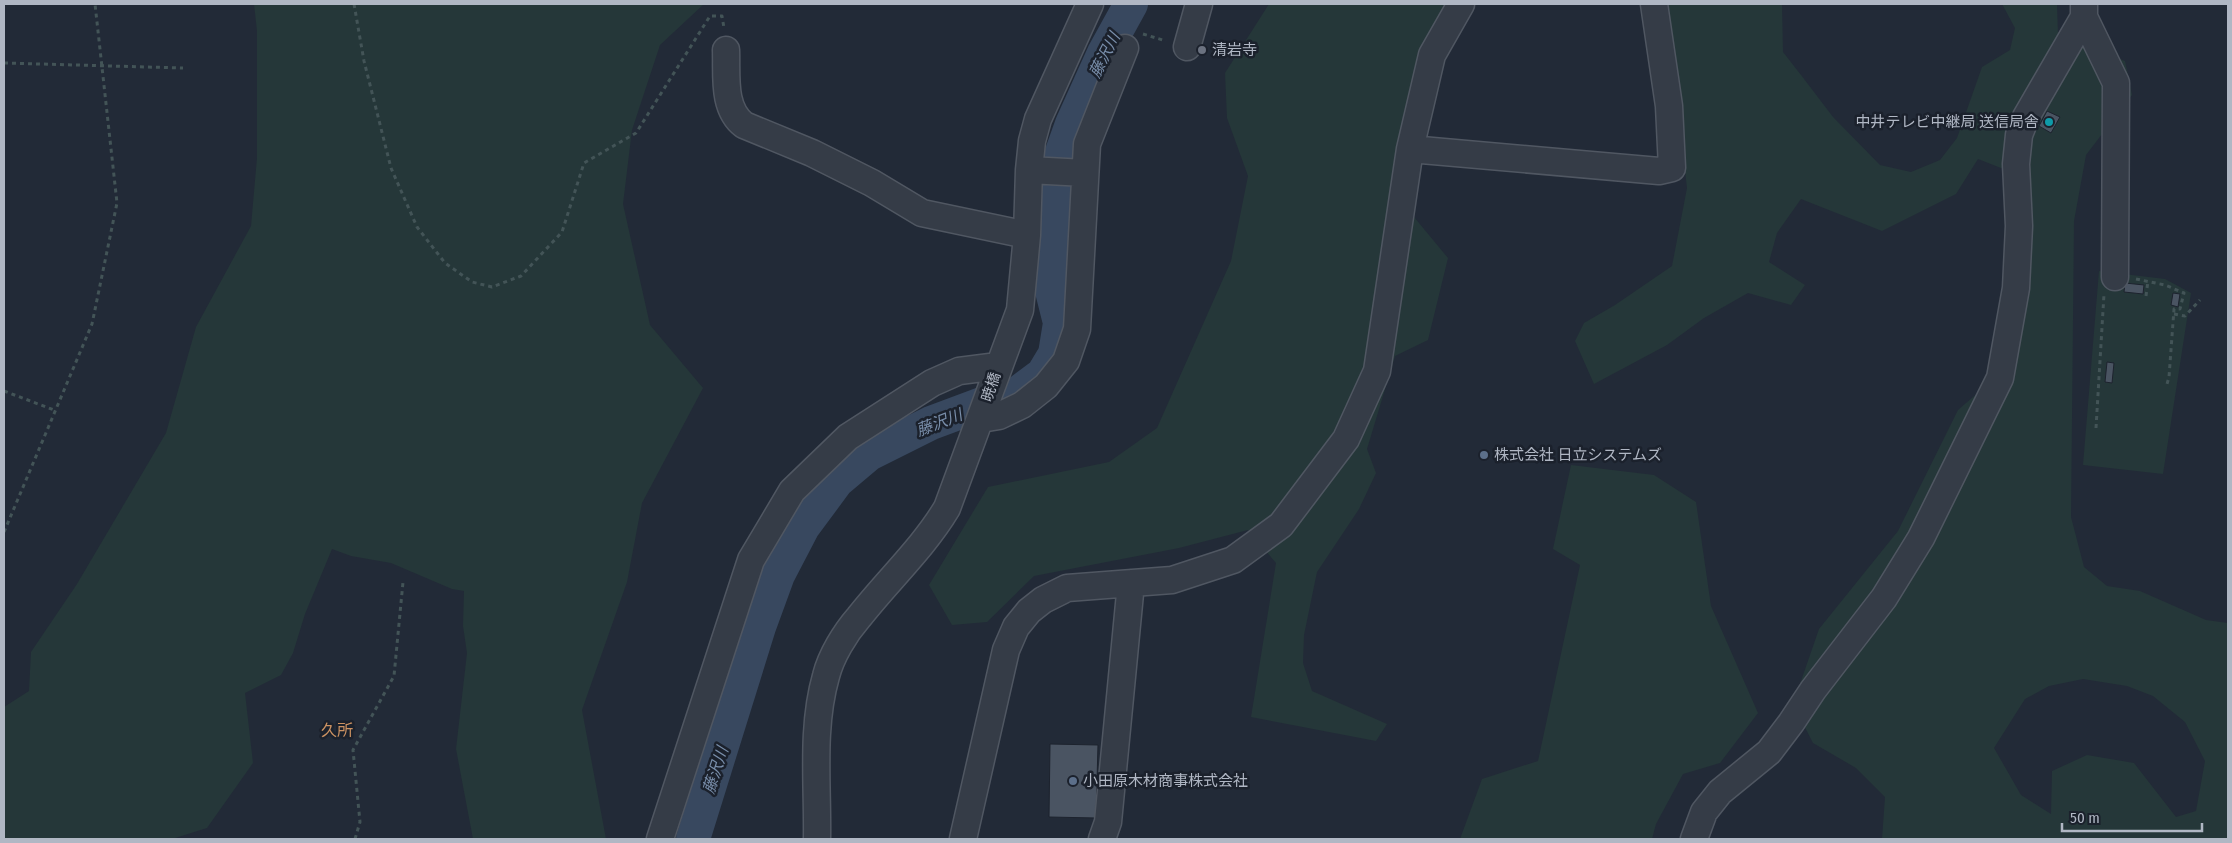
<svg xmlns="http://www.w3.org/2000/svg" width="2232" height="843" viewBox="0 0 2232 843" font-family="'Fira Sans Condensed','Noto Sans JP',sans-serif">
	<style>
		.green { fill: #253739; fill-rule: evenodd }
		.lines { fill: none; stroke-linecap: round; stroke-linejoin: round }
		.river { stroke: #38485f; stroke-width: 34 }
		.building { fill: #4a5462; stroke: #1d232e }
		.minor-casing { stroke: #505762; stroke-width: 29 }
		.path { stroke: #435457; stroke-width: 3; stroke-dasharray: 4 4; stroke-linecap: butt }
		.minor { stroke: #353c47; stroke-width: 26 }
		.worship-dot { fill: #6b7280; stroke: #1b212c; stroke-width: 2 }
		.culture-dot { fill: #0f9aa8; stroke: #1b212c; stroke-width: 2 }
		.service-dot { fill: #5c6f8a; stroke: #1b212c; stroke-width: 2 }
		.labels { text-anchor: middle; stroke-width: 5; stroke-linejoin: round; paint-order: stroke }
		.poi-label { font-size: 15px; fill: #b0b7c4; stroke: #1b212c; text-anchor: start }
		.street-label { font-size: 15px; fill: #b0b7c4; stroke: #1b212c }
		.water-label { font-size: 16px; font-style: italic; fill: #798eaa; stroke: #1b212c }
		.neighbourhood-label { font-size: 16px; fill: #cc9262; stroke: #1b212c }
	</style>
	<rect width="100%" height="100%" fill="#222a37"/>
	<path class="green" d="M 254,4 L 704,4 L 660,45 L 632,130 L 623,204 L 650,325 L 703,388 L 642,503 L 627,582 L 582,710 L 606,839 L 473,839 L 456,749 L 467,653 L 463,626 L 464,591 L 452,589 L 391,563 L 351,556 L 332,549 L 305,614 L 293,653 L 281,675 L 245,693 L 253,763 L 207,828 L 172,839 L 4,839 L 4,707 L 29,691 L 31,652 L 77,584 L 166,433 L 196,327 L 251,226 L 257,158 L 257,31 Z
		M 1269,4 L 1452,4 L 1417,73 L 1390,188 L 1448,258 L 1428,340 L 1395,356 L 1367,449 L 1376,473 L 1359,509 L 1317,572 L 1304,635 L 1303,663 L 1312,691 L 1387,724 L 1376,741 L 1251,717 L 1276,563 L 1248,530 L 1179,548 L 1034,576 L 987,622 L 952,625 L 929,585 L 988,487 L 1109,462 L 1157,428 L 1231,261 L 1248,176 L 1227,118 L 1225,73 Z
		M 1666,4 L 1782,4 L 1783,52 L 1801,75 L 1833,117 L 1880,165 L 1911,172 L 1940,160 L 1957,138 L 1982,67 L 2010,50 L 2015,28 L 2002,4 L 2057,4 L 2058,34 L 2125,61 L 2132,95 L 2086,155 L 2074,221 L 2071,517 L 2084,567 L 2107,586 L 2140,591 L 2206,620 L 2228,623 L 2228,839 L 1882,839 L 1885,797 L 1856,768 L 1813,743 L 1793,704 L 1819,629 L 1898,531 L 1958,410 L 2010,365 L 2006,170 L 1978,159 L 1956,194 L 1882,231 L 1801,199 L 1777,233 L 1769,262 L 1805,285 L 1791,305 L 1748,293 L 1704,318 L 1667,345 L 1594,384 L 1575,341 L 1584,323 L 1615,305 L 1672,266 L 1687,188 ZM 2083,679 L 2127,686 L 2153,696 L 2185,722 L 2205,761 L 2196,811 L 2176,817 L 2134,763 L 2087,755 L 2052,771 L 2051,814 L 2021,795 L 1994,748 L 2025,699 L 2049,686 Z
		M 2099,271 L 2165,279 L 2191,293 L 2163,474 L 2083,465 Z
		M 1571,465 L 1654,475 L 1696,502 L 1711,606 L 1758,713 L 1720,763 L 1683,774 L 1656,824 L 1652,839 L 1460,839 L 1482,779 L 1538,761 L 1580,565 L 1553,549 Z"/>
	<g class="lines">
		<path class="river" d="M 693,839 L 759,627 L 778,575 L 803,527 L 837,481 L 869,454 L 931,423 L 990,401 L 1015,395 L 1043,374 L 1055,354 L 1060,323 L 1049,279 L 1056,169 L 1072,124 L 1104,53 L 1131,4"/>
	</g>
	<path class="building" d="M 2047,111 L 2060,117 L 2051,133 L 2039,126 Z
		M 2125,283 L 2144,285 L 2143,294 L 2124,292 Z
		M 2173,293 L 2180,294 L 2178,307 L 2171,305 Z
		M 2107,362 L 2114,363 L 2112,383 L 2105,382 Z
		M 1050,744 L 1098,745 L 1096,818 L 1049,817 Z"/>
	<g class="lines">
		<defs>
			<path id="minor" d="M 2084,5 L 2084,17 L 2116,83 L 2115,277
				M 1187,47 L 1199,4
				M 726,50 C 727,75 722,108 744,125 L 812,153 L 872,183 L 922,213 L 1027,235
				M 1410,149 L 1659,171 L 1672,168 L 1669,106 L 1654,4
				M 1029,170 L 1085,173
				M 981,419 L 999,416 L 1022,405 L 1046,386 L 1066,361 L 1077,329 L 1087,144 L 1125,48
				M 660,839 L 751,560 L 792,491 L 848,437 L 932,383 L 959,371 L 998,366
				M 817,839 C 818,786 811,728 826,676 C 831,656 845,633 859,617 C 888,580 923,548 947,508 L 1020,310 L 1027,235 L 1029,170 L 1032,141 L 1038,119 L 1090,4
				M 963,839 L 1006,650 L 1016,627 L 1029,611 L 1043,600 L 1067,588 L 1172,580 L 1233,560 L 1281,525 L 1346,439 L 1377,371 L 1410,149 L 1432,55 L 1461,4
				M 1102,839 L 1108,822 L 1131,583
				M 1694,839 L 1704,812 L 1720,792 L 1769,752 L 1791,723 L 1813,690 L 1884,598 L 1921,538 L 2000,378 L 2016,288 L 2019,226 L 2016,164 L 2019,135 L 2026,117 L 2084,17"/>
		</defs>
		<use href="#minor" class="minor-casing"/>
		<path class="path" d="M 354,4 L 364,61 L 391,168 L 417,227 L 445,263 L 472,282 L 492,287 L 521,276 L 562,232 L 584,163 L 636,133 L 710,16 L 722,16 L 724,28
			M 1143,34 L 1166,41
			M 4,63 L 183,68
			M 2136,279 L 2165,285 L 2184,293 L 2180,309 L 2174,309 L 2169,377 L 2167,384 L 2164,384
			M 2146,296 L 2148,281
			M 2174,314 L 2185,316 L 2200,300
			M 4,391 L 54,410
			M 2096,428 L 2104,294
			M 4,532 L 92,324 L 117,203 L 95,4
			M 355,839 L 360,822 L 353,750 L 394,676 L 403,582"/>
		<use href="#minor" class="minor"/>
	</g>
	<circle class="worship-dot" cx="1202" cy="50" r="5"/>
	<circle class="culture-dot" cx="2049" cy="122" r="5"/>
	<g class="service-dot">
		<circle cx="1484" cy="455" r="5"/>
		<circle cx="1073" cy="781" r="5"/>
	</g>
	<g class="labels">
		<g class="poi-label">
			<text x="1212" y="55">清岩寺</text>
			<text x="2039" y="127" text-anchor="end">中井テレビ中継局 送信局舎</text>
			<text x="1494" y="460">株式会社 日立システムズ</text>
			<text x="1083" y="786">小田原木材商事株式会社</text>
		</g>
		<g class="street-label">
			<text transform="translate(991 387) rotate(-72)" y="5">暁橋</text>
		</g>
		<g class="water-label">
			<text transform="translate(1104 55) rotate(-63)" y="6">藤沢川</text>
			<text transform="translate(939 422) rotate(-21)" y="6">藤沢川</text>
			<text transform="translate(715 770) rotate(-72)" y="6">藤沢川</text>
		</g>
		<g class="neighbourhood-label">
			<text x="337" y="736">久所</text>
		</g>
	</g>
	<rect width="2232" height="843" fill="none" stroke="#b0b7c4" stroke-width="10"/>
	<path d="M2062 823v8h140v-8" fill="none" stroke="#b0b7c4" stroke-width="2.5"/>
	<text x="2070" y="823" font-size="15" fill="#b0b7c4" stroke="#1b212c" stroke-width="4" paint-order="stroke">50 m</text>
</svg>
